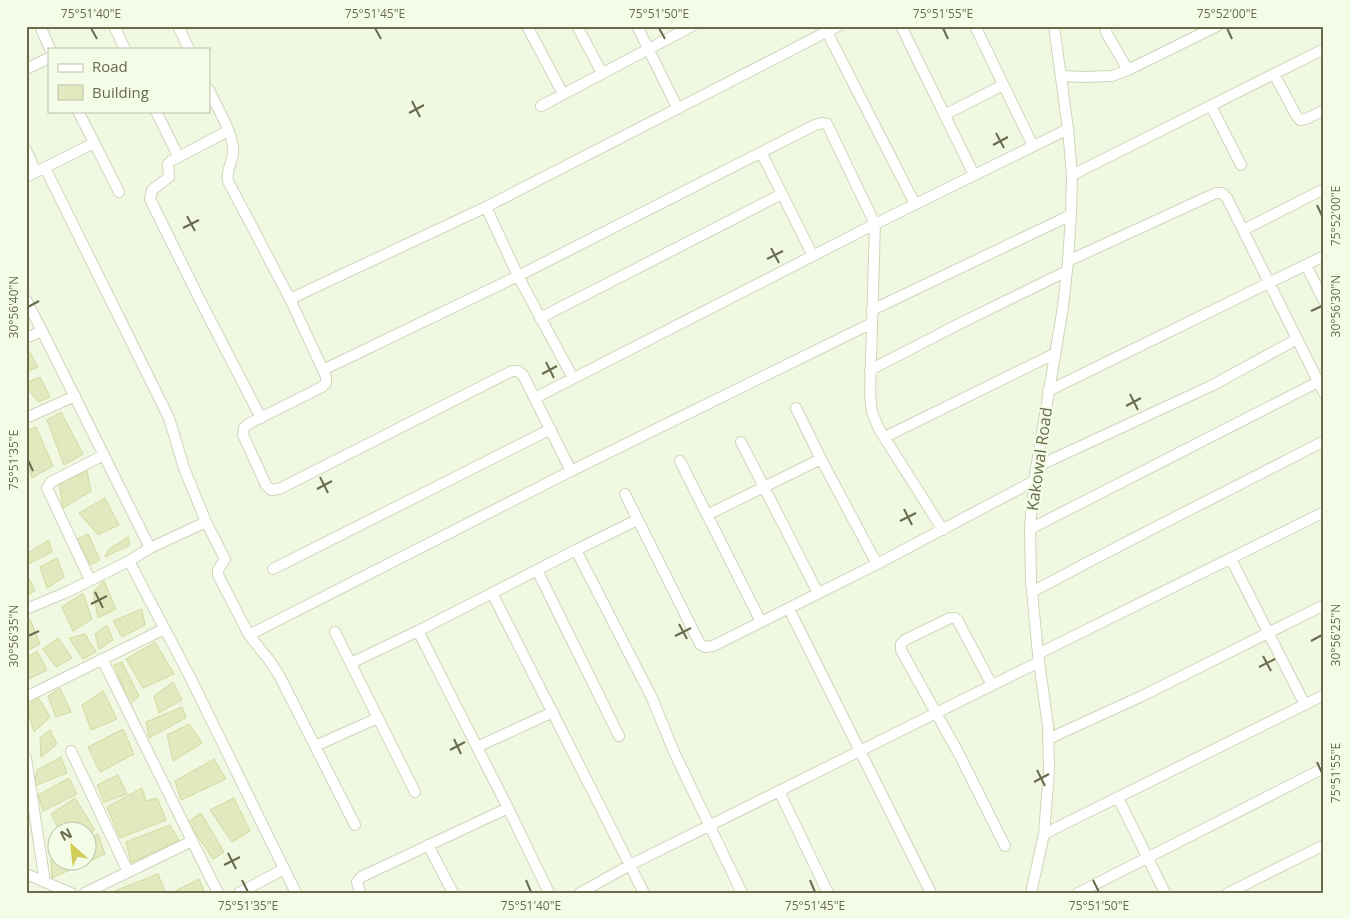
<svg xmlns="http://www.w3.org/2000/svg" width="1350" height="919" viewBox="0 0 1350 919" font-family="'Open Sans',sans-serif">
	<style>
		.building { fill: #e3e9be; stroke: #d2daa1 }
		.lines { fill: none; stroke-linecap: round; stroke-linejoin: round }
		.street-casing { stroke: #cfd6ba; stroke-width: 12 }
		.street { stroke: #fff; stroke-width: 10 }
		.ticks { fill: none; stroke: #686c4c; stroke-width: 2 }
		.labels { text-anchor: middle; stroke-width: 5; stroke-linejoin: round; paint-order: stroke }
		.street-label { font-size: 16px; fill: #686c4c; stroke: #f4fce7 }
		.neatline { fill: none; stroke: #686c4c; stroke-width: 2 }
		.ticks-label { font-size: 12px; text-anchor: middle; fill: #686c4c }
	</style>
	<rect width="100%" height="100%" fill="#f0f8e2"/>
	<path class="building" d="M 26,346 L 38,367 L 26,372 Z
		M 40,377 L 50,397 L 38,402 L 26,386 L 26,383 Z
		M 61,412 L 83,454 L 64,465 L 47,420 Z
		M 36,427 L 53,466 L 32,478 L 26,458 L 26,431 Z
		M 87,471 L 91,491 L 63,508 L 59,484 Z
		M 105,498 L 119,525 L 98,535 L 79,513 Z
		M 88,534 L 100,560 L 91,565 L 77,539 Z
		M 128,537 L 130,545 L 105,557 L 109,549 Z
		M 49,540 L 52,552 L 28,564 L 28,553 Z
		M 57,558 L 64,577 L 47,588 L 40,567 Z
		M 26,573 L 35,590 L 26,597 Z
		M 104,581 L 116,609 L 98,618 L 93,592 Z
		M 83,593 L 92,619 L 73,631 L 62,607 Z
		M 142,609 L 145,625 L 122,637 L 113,621 Z
		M 30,619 L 40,644 L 26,651 L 26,621 Z
		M 107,625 L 113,640 L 99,649 L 95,634 Z
		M 85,634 L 96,652 L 83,659 L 69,638 Z
		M 58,638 L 72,658 L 56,667 L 43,649 Z
		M 155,642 L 174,674 L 143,688 L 126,659 Z
		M 37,651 L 47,670 L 27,680 L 26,658 Z
		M 122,662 L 139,696 L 130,704 L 114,665 Z
		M 173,682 L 182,700 L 159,713 L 154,696 Z
		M 60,688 L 71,712 L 56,717 L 48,696 Z
		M 103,691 L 117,719 L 91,730 L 82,705 Z
		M 38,697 L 50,717 L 34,732 L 27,707 Z
		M 182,707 L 186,718 L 149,738 L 146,722 Z
		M 189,724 L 202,743 L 173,761 L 167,735 Z
		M 123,729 L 134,754 L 100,772 L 88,747 Z
		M 50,730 L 57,744 L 41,757 L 40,738 Z
		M 61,757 L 67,773 L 34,786 L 37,770 Z
		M 214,759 L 226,779 L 181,800 L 175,781 Z
		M 118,775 L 127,794 L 104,802 L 97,785 Z
		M 69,778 L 77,794 L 43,811 L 38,795 Z
		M 142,788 L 146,801 L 157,798 L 166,820 L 120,838 L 107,807 Z
		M 75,798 L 95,830 L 88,833 L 88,832 L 60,832 L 51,814 Z
		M 234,798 L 250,831 L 232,842 L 210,810 Z
		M 201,813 L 224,852 L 213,859 L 188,822 Z
		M 170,825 L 179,840 L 131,863 L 126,842 Z
		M 98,834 L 105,854 L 52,878 L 51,859 L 58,856 L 58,862 L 88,862 L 88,840 Z
		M 158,874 L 165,891 L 161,893 L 112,892 Z
		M 199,879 L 205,893 L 171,893 Z"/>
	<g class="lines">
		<defs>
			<path id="street" d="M 40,26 L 50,49
				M 114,26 L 125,49
				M 178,26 L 189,49
				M 527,26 L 563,94
				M 577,26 L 602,73
				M 637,26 L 678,109
				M 901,26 L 974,175
				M 975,26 L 1033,146
				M 1105,26 L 1107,34 L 1128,70
				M 827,32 L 915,204
				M 26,69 L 49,58
				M 1274,74 L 1296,115 L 1300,120 L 1306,119 L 1324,110
				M 1061,76 L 1085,77 L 1112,76 L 1128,70 L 1217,26
				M 209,90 C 216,106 233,132 233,150 C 234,162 226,166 228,181 L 290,299 L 323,370 L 518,276 L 815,125 L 822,123 L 827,124 L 875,224 L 870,395 L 872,412 L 879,429 L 943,530
				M 541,106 L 692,26
				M 1211,106 L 1241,165
				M 78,111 L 119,192
				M 156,111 L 178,156
				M 944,115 L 1003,85
				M 228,131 L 171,161 L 168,164 L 169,177 L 152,190 L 150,199 L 202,304 L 261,418
				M 26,150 L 36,172
				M 761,152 L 813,256
				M 45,168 L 169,418 L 184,468 L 206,522
				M 1072,175 L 1324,49
				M 26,177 L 94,143
				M 486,207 L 518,276 L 573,378
				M 1243,230 L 1324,189
				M 1068,261 L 1216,193 L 1222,193 L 1227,198 L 1324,393
				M 1306,265 L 1324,301
				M 290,299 L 486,207 L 838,26
				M 26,300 L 42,331 L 26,338
				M 872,310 L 1071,215
				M 540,318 L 782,194
				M 42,331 L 150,548
				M 870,370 L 959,324 L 1067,271
				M 1048,391 L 1324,256
				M 535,398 L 875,224 L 1068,129
				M 796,408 L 821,459 L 877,564
				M 26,418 L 75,396
				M 885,437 L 1054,354
				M 741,442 L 818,593
				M 680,461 L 761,622
				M 1036,467 L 1213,385 L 1297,339
				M 571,471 L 872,323
				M 625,494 L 700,644 L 705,647 L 713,646 L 877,564 L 1034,481
				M 707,515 L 821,459
				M 1030,529 L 1318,382
				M 576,550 L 637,520
				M 1231,559 L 1305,705
				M 129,561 L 150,548 L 206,522 L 225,559 L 218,570 L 218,575 L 249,635 L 269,660 L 279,675 L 355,825
				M 273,569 L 551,429
				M 537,570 L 619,736
				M 90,580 L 47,488 L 51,482 L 104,455
				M 1032,592 C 1128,540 1226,492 1324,441
				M 492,593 L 644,893
				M 26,609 L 67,592 L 129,561 L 190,677 L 296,893
				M 789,609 L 931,893
				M 335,632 L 415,792
				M 249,635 L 571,471 L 523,375 L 518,371 L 512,371 L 279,489 L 271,490 L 266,485 L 243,435 L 244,428 L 248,424 L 322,387 L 326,383 L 326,377 L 323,370
				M 1038,654 L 1324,512
				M 102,659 L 218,893
				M 351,663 L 418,631
				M 992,685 L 958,621 L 955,618 L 950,618 L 905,640 L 901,644 L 901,650 L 959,754 L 1005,846
				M 26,697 L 164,629
				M 1048,739 L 1144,695 L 1324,605
				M 315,746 L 378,718
				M 477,747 L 553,712
				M 71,751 L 128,872
				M 26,758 L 45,882
				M 779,791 L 828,893
				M 1118,798 L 1165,893
				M 508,808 L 549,893
				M 1044,834 L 1324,695
				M 428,845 L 453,893
				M 26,874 L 71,893
				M 85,893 L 192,841
				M 239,893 L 284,869
				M 360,893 L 357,882 L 361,877 L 508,808 L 418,631 L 576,550 L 652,698 L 674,752 L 742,893
				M 580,893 L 630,865 L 1039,662
				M 1031,893 L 1044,834 L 1049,771 L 1048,726 L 1038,654 L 1031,581 L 1030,529 L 1034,481 L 1063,307 L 1068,261 L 1071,215 L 1072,175 L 1068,129 L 1054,26
				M 1078,893 L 1324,768
				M 1228,893 L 1324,845"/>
		</defs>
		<use href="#street" class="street-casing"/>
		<use href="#street" class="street"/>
	</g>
	<path class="ticks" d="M 91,28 L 97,39M 375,28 L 381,39M 659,28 L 665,39M 943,28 L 948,39M 1227,28 L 1232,39M 412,101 L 420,117M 409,113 L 424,105M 996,133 L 1004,148M 993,145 L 1008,137M 1317,205 L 1322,216M 187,216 L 195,231M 183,228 L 199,220M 771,248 L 779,263M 767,259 L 783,251M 28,307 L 39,301M 1311,311 L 1322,306M 546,362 L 554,378M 542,374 L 557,366M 1130,394 L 1138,410M 1126,406 L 1141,398M 28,460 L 33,471M 320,477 L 328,493M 317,489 L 332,481M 904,509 L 912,525M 900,521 L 916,513M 95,592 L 103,608M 91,604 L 107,596M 679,624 L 687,639M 28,636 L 39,631M 675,636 L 691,628M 1311,641 L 1322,635M 1263,656 L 1271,671M 1259,667 L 1275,659M 454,739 L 461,754M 450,750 L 465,742M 1317,762 L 1322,773M 1037,770 L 1045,786M 1034,782 L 1049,774M 228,853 L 236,869M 224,865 L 240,857M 242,880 L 248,892M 526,880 L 531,892M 810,880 L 815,892M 1093,880 L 1099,892"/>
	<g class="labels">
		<g class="street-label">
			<text transform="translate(1039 459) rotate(-82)" y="6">Kakowal Road</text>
		</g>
	</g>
	<rect width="1350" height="919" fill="none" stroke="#f4fce7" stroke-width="55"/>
	<rect x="48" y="48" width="162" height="65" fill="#f4fce7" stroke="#bcc2a9"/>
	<rect x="58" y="64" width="25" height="8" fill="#ffffff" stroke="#bcc2a9"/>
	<text x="92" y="72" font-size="15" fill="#686c4c">Road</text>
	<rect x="58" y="85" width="25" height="15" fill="#e3e9be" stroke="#bcc2a9"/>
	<text x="92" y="98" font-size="15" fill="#686c4c">Building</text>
	<g transform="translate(72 846) rotate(333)"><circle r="24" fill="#f4fce7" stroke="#bcc2a9"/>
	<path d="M0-4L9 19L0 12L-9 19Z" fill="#d1ce58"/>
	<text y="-8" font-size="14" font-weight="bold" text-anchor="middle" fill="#686c4c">N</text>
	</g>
	<rect x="28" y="28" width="1294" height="864" class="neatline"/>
	<g class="ticks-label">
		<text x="91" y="18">75°51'40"E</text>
		<text x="375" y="18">75°51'45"E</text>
		<text x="659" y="18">75°51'50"E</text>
		<text x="943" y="18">75°51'55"E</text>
		<text x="1227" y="18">75°52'00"E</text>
		<text transform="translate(1336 216) rotate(-90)" y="4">75°52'00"E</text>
		<text transform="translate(1336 306) rotate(-90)" y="4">30°56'30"N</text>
		<text transform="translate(14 307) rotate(-90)" y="4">30°56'40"N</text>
		<text transform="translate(14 460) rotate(-90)" y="4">75°51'35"E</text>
		<text transform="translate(1336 635) rotate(-90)" y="4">30°56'25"N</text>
		<text transform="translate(14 636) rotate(-90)" y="4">30°56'35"N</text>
		<text transform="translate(1336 773) rotate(-90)" y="4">75°51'55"E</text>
		<text x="248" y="910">75°51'35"E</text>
		<text x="531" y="910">75°51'40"E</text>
		<text x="815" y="910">75°51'45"E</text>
		<text x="1099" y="910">75°51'50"E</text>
	</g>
</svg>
